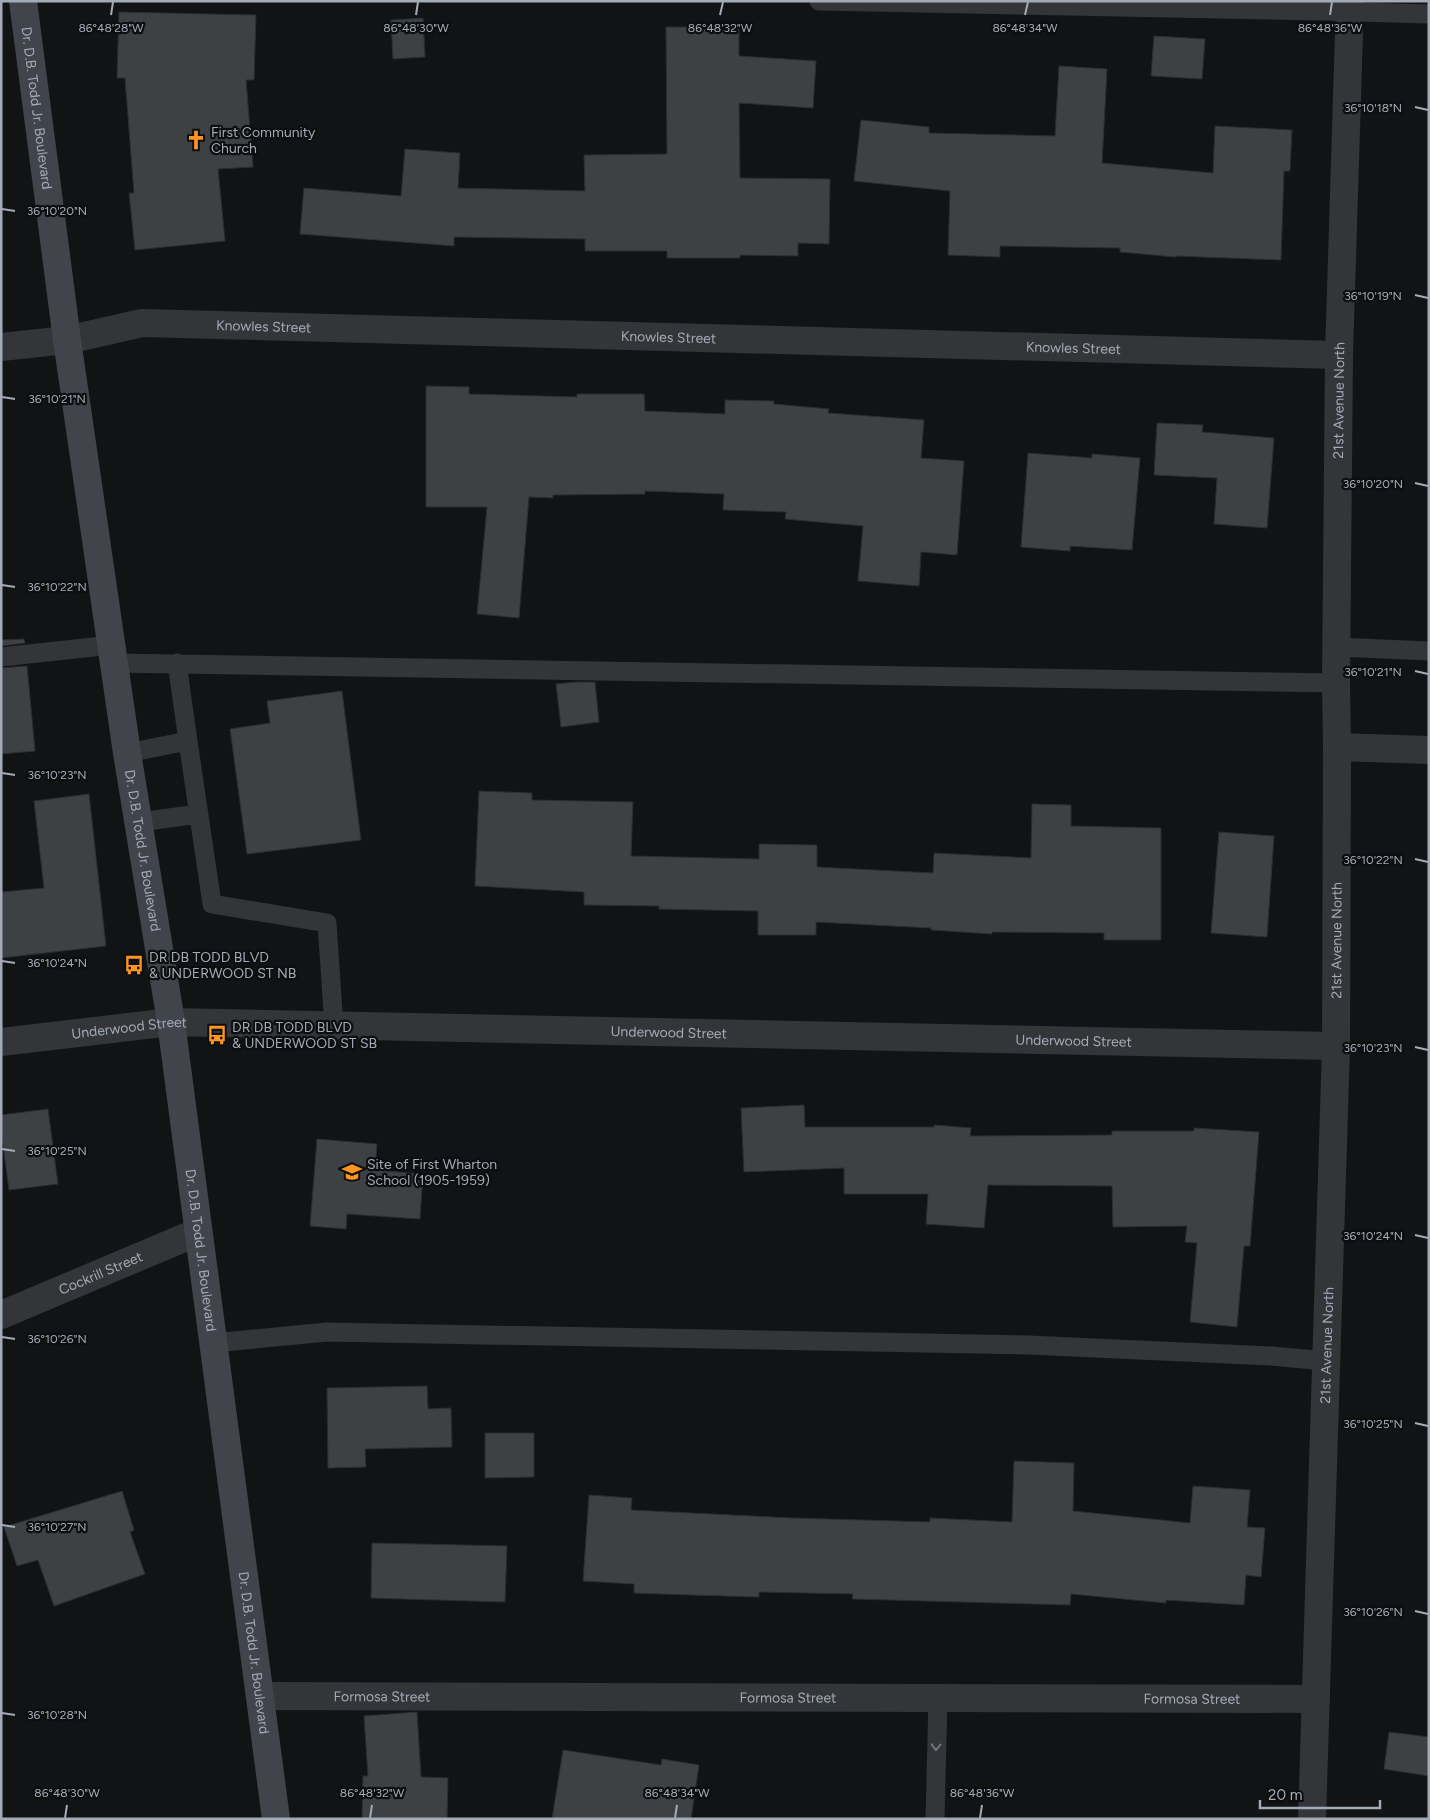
<svg xmlns="http://www.w3.org/2000/svg" width="1430" height="1820" viewBox="0 0 1430 1820" font-family="Figtree,sans-serif">
	<style>
		.building { fill: #3e4144; stroke: #2c2d30 }
		.lines { fill: none; stroke-linecap: round; stroke-linejoin: round }
		.service { stroke: #333539; stroke-width: 19 }
		.minor { stroke: #333539; stroke-width: 28 }
		.secondary { stroke: #41444a; stroke-width: 28 }
		.oneway { stroke: #71767e }
		.ticks { fill: none; stroke: #a3abb6; stroke-width: 2 }
		.labels { text-anchor: middle; stroke-width: 4.5; stroke-linejoin: round; paint-order: stroke }
		.street-label { font-size: 14px; fill: #a3abb6; stroke: #0d0e0f }
		.poi-label { font-size: 14px; fill: #a3abb6; stroke: #0d0e0f; text-anchor: start }
		.ticks-label { font-size: 12px; text-anchor: middle; fill: #a3abb6; stroke: #0d0e0f; stroke-width: 4.5; stroke-linejoin: round; paint-order: stroke }
	</style>
	<rect width="100%" height="100%" fill="#121314"/>
	<path class="building" d="M 119,12 L 256,15 L 254,80 L 246,80 L 253,167 L 218,169 L 225,241 L 135,250 L 129,193 L 134,193 L 125,78 L 117,78 Z
		M 423,18 L 425,57 L 393,59 L 391,20 Z
		M 666,27 L 739,27 L 739,56 L 816,61 L 813,108 L 739,103 L 740,178 L 830,179 L 829,244 L 798,243 L 798,256 L 740,255 L 740,258 L 667,258 L 667,251 L 585,251 L 585,239 L 454,237 L 454,246 L 300,234 L 304,188 L 401,196 L 405,149 L 460,153 L 458,188 L 585,191 L 584,155 L 667,154 Z
		M 1154,36 L 1205,39 L 1202,79 L 1151,76 Z
		M 1059,66 L 1107,69 L 1102,163 L 1213,173 L 1215,126 L 1292,130 L 1290,171 L 1284,171 L 1281,260 L 1176,256 L 1175,257 L 1120,252 L 1120,248 L 1000,246 L 1000,257 L 948,255 L 950,191 L 854,181 L 861,120 L 929,127 L 929,133 L 1055,136 Z
		M 426,386 L 469,387 L 469,394 L 577,397 L 577,394 L 644,394 L 645,411 L 725,414 L 725,400 L 774,401 L 774,404 L 829,409 L 828,413 L 924,420 L 921,458 L 964,461 L 957,555 L 921,552 L 919,586 L 858,581 L 863,526 L 785,519 L 786,512 L 723,510 L 724,494 L 645,491 L 645,494 L 553,495 L 553,498 L 529,497 L 519,618 L 477,614 L 487,507 L 426,507 Z
		M 1157,423 L 1203,425 L 1202,432 L 1274,438 L 1267,528 L 1214,524 L 1217,478 L 1154,475 Z
		M 1028,453 L 1092,458 L 1092,454 L 1140,458 L 1132,550 L 1070,546 L 1070,551 L 1021,547 Z
		M 24,639 L 25,643 L 1,646 L 1,640 Z
		M 27,666 L 35,751 L 1,754 L 1,668 Z
		M 577,682 L 595,682 L 599,722 L 561,727 L 556,684 Z
		M 342,691 L 361,840 L 247,854 L 230,729 L 270,723 L 267,701 Z
		M 479,791 L 532,793 L 532,800 L 633,802 L 631,856 L 759,859 L 759,844 L 817,845 L 817,867 L 933,873 L 934,853 L 1031,858 L 1032,804 L 1071,805 L 1071,826 L 1161,828 L 1161,940 L 1104,940 L 1104,933 L 992,932 L 992,934 L 931,930 L 931,928 L 816,922 L 816,935 L 758,935 L 758,911 L 659,909 L 659,906 L 584,905 L 584,892 L 475,886 Z
		M 89,794 L 106,946 L 1,958 L 1,892 L 44,888 L 34,801 Z
		M 1219,832 L 1274,836 L 1267,937 L 1211,933 Z
		M 804,1105 L 805,1127 L 934,1127 L 934,1125 L 971,1128 L 970,1136 L 1112,1135 L 1112,1131 L 1194,1131 L 1194,1128 L 1259,1132 L 1250,1246 L 1244,1246 L 1237,1327 L 1190,1322 L 1197,1243 L 1185,1242 L 1187,1226 L 1113,1227 L 1112,1186 L 988,1185 L 984,1228 L 926,1224 L 928,1194 L 844,1194 L 844,1168 L 744,1172 L 741,1108 Z
		M 48,1109 L 58,1184 L 9,1190 L 1,1130 L 1,1115 Z
		M 317,1139 L 377,1144 L 375,1170 L 423,1174 L 420,1219 L 347,1214 L 346,1229 L 310,1226 Z
		M 427,1386 L 428,1409 L 451,1408 L 452,1447 L 365,1449 L 366,1467 L 328,1468 L 327,1388 Z
		M 485,1433 L 534,1433 L 534,1477 L 485,1478 Z
		M 1014,1461 L 1074,1463 L 1073,1511 L 1190,1523 L 1193,1486 L 1250,1490 L 1247,1527 L 1265,1528 L 1261,1577 L 1246,1575 L 1244,1605 L 1166,1600 L 1166,1603 L 1071,1594 L 1070,1605 L 852,1599 L 853,1594 L 759,1592 L 759,1597 L 691,1595 L 634,1593 L 634,1584 L 583,1581 L 589,1495 L 632,1498 L 631,1510 L 792,1518 L 930,1522 L 930,1518 L 1012,1522 Z
		M 122,1491 L 134,1530 L 130,1532 L 145,1574 L 54,1606 L 38,1560 L 17,1566 L 4,1527 Z
		M 372,1543 L 507,1546 L 505,1602 L 371,1598 Z
		M 417,1712 L 421,1777 L 448,1778 L 447,1819 L 362,1819 L 363,1776 L 368,1776 L 364,1716 Z
		M 1389,1732 L 1429,1737 L 1429,1776 L 1384,1769 Z
		M 563,1750 L 661,1765 L 662,1759 L 699,1765 L 691,1819 L 552,1819 Z"/>
	<g class="lines">
		<path class="service" d="M 819,1 L 1322,11 L 1429,14
			M 1336,647 L 1429,651
			M 1,657 L 112,645
			M 114,663 L 1336,683
			M 177,663 L 188,741
			M 127,753 L 188,741 L 212,904 L 327,923 L 334,1026
			M 139,822 L 199,814
			M 213,1343 L 327,1332 L 1029,1345 L 1271,1356 L 1326,1361
			M 935,1819 L 938,1698"/>
		<g class="minor">
			<path id="s1" d="M 1,347 L 67,340 L 142,323 L 1339,355"/>
			<path d="M 1337,747 L 1429,750"/>
			<path id="s2" d="M 1,1042 L 171,1022 L 1336,1046"/>
			<path id="s3" d="M 1,1315 L 198,1232"/>
			<path id="s4" d="M 260,1696 L 1316,1699"/>
			<path id="s5" d="M 1312,1819 L 1336,1046 L 1337,747 L 1336,683 L 1339,355 L 1350,1"/>
		</g>
		<path class="secondary" id="s6" d="M 23,1 L 67,340 L 127,753 L 171,1022 L 276,1819"/>
	</g>
	<defs><path id="oneway-chevron" d="M-2-3.5L2.5 0L-2 3.5" fill="none" stroke-width="1.6" stroke-linecap="round" stroke-linejoin="round" transform="scale(1.25)"/></defs>
	<use class="oneway" href="#oneway-chevron" transform="translate(936 1747) rotate(91)"/>
	<path class="ticks" d="M 111,15 L 113,2M 416,15 L 418,2M 720,15 L 723,2M 1025,15 L 1028,2M 1330,15 L 1332,2M 1415,107 L 1428,110M 2,209 L 15,211M 1415,295 L 1428,298M 2,397 L 15,399M 1415,483 L 1428,486M 2,585 L 15,587M 1415,671 L 1428,674M 2,773 L 15,775M 1415,859 L 1428,862M 2,961 L 15,963M 1415,1047 L 1428,1050M 2,1149 L 15,1151M 1415,1235 L 1428,1238M 2,1337 L 15,1339M 1415,1423 L 1428,1426M 2,1525 L 15,1527M 1415,1611 L 1428,1614M 2,1713 L 15,1715M 65,1818 L 67,1805M 370,1818 L 372,1805M 675,1818 L 677,1805M 980,1818 L 982,1805"/>
	<defs>
		<symbol id="church-bare" viewBox="-9 -9 18 18"><path d="M-1.2-6h2.4v3.5h3.3v2.4h-3.3V6h-2.4V-.1h-3.3v-2.4h3.3Z" fill="#fe9421" stroke="#0d0e0f" stroke-width="2.5" paint-order="stroke"/></symbol>
		<symbol id="bus-bare" viewBox="-9 -9 18 18"><path d="M-5-6H5V4H4V6H2V4H-2V6H-4V4H-5ZM-3.5-4V0h7V-4ZM-3.5 1.2v1.5H-2V1.2ZM2 1.2v1.5H3.5V1.2Z" fill="#fe9421" stroke="#0d0e0f" stroke-width="2.5" paint-order="stroke"/></symbol>
		<symbol id="school-bare" viewBox="-9 -9 18 18"><path d="M0-5L7-2L0 1L-7-2ZM-4 1L0 2.5L4 1V4Q0 6-4 4Z" fill="#fe9421" stroke="#0d0e0f" stroke-width="2.5" paint-order="stroke"/></symbol>
	</defs>
	<g fill-rule="evenodd">
		<use href="#church-bare" x="182" y="126" width="28" height="28"/>
		<use href="#bus-bare" x="120" y="951" width="28" height="28"/>
		<use href="#bus-bare" x="203" y="1021" width="28" height="28"/>
		<use href="#school-bare" x="338" y="1158" width="28" height="28"/>
	</g>
	<g class="labels">
		<g class="street-label">
			<text dy="5" stroke="none"><textPath href="#s6" startOffset="108">Dr. D.B. Todd Jr. Boulevard</textPath></text>
			<text dy="5" stroke="none"><textPath href="#s1" startOffset="265">Knowles Street</textPath></text>
			<text dy="5" stroke="none"><textPath href="#s1" startOffset="670">Knowles Street</textPath></text>
			<text dy="5" stroke="none"><textPath href="#s1" startOffset="1075">Knowles Street</textPath></text>
			<text dy="5" stroke="none"><textPath href="#s5" startOffset="1419">21st Avenue North</textPath></text>
			<text dy="5" stroke="none"><textPath href="#s6" startOffset="858">Dr. D.B. Todd Jr. Boulevard</textPath></text>
			<text dy="5" stroke="none"><textPath href="#s5" startOffset="879">21st Avenue North</textPath></text>
			<text dy="5" stroke="none"><textPath href="#s2" startOffset="129">Underwood Street</textPath></text>
			<text dy="5" stroke="none"><textPath href="#s2" startOffset="669">Underwood Street</textPath></text>
			<text dy="5" stroke="none"><textPath href="#s2" startOffset="1074">Underwood Street</textPath></text>
			<text dy="5" stroke="none"><textPath href="#s6" startOffset="1262">Dr. D.B. Todd Jr. Boulevard</textPath></text>
			<text dy="5" stroke="none"><textPath href="#s3" startOffset="108">Cockrill Street</textPath></text>
			<text dy="5" stroke="none"><textPath href="#s5" startOffset="474">21st Avenue North</textPath></text>
			<text dy="5" stroke="none"><textPath href="#s6" startOffset="1668">Dr. D.B. Todd Jr. Boulevard</textPath></text>
			<text dy="5" stroke="none"><textPath href="#s4" startOffset="122">Formosa Street</textPath></text>
			<text dy="5" stroke="none"><textPath href="#s4" startOffset="528">Formosa Street</textPath></text>
			<text dy="5" stroke="none"><textPath href="#s4" startOffset="932">Formosa Street</textPath></text>
		</g>
		<g class="poi-label">
			<text x="211" y="137">First Community<tspan x="211" dy="16">Church</tspan></text>
			<text x="149" y="962">DR DB TODD BLVD<tspan x="149" dy="16">&amp; UNDERWOOD ST NB</tspan></text>
			<text x="232" y="1032">DR DB TODD BLVD<tspan x="232" dy="16">&amp; UNDERWOOD ST SB</tspan></text>
			<text x="367" y="1169">Site of First Wharton<tspan x="367" dy="16">School (1905-1959)</tspan></text>
		</g>
	</g>
	<g class="ticks-label">
		<text x="111" y="32">86°48'28"W</text>
		<text x="416" y="32">86°48'30"W</text>
		<text x="720" y="32">86°48'32"W</text>
		<text x="1025" y="32">86°48'34"W</text>
		<text x="1330" y="32">86°48'36"W</text>
		<text x="1373" y="112">36°10'18"N</text>
		<text x="57" y="215">36°10'20"N</text>
		<text x="1373" y="300">36°10'19"N</text>
		<text x="57" y="403">36°10'21"N</text>
		<text x="1373" y="488">36°10'20"N</text>
		<text x="57" y="591">36°10'22"N</text>
		<text x="1373" y="676">36°10'21"N</text>
		<text x="57" y="779">36°10'23"N</text>
		<text x="1373" y="864">36°10'22"N</text>
		<text x="57" y="967">36°10'24"N</text>
		<text x="1373" y="1052">36°10'23"N</text>
		<text x="57" y="1155">36°10'25"N</text>
		<text x="1373" y="1240">36°10'24"N</text>
		<text x="57" y="1343">36°10'26"N</text>
		<text x="1373" y="1428">36°10'25"N</text>
		<text x="57" y="1531">36°10'27"N</text>
		<text x="1373" y="1616">36°10'26"N</text>
		<text x="57" y="1719">36°10'28"N</text>
		<text x="67" y="1797">86°48'30"W</text>
		<text x="372" y="1797">86°48'32"W</text>
		<text x="677" y="1797">86°48'34"W</text>
		<text x="982" y="1797">86°48'36"W</text>
	</g>
	<rect width="1430" height="1820" fill="none" stroke="#a3abb6" stroke-width="5"/>
	<path d="M1260 1800v8h120v-8" fill="none" stroke="#a3abb6" stroke-width="2.5"/>
	<text x="1268" y="1800" font-size="15" fill="#a3abb6" stroke="#0d0e0f" stroke-width="4" paint-order="stroke">20 m</text>
</svg>
